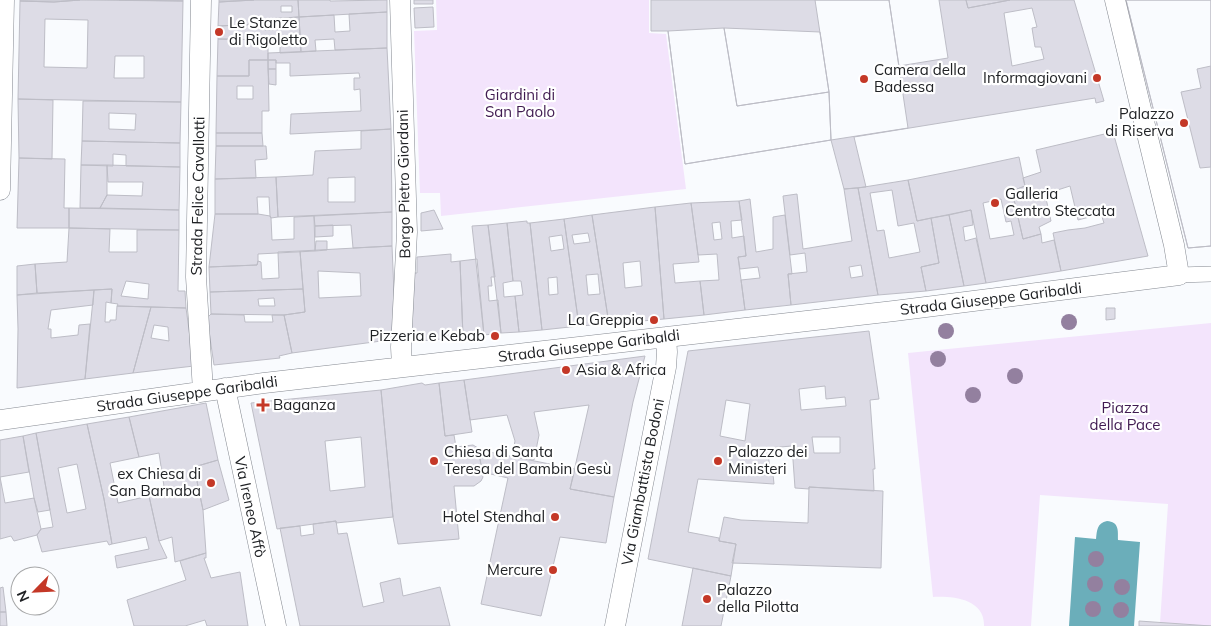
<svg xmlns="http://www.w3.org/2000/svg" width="1211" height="626" viewBox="0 0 1211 626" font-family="Mulish,sans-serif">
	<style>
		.green { fill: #f3e4fc }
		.water { fill: #6baeba }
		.building { fill: #dddce6; stroke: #bdbdc6; fill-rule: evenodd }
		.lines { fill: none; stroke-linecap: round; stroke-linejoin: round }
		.pedestrian-casing { stroke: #858991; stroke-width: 16 }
		.minor-casing { stroke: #858991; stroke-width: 21 }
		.pedestrian { stroke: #fff; stroke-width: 15 }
		.minor { stroke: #fff; stroke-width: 20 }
		.tree { fill: #93809f }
		.poi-dot { fill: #c43827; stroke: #fff; stroke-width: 2 }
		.labels { text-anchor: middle; stroke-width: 4.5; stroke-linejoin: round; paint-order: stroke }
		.poi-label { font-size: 15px; fill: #202225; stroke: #fff; text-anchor: start }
		.park-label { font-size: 15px; fill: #401b51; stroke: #fff }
		.street-label { font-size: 15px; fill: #202225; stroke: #fff }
	</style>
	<rect width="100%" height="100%" fill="#f9fbfe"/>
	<path class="green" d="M 436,0 L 649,0 L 649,33 L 666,34 L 686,189 L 441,216 L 440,193 L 420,193 L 414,31 L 437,30 Z
		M 1211,323 L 1211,626 L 1160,623 L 1168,504 L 1040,495 L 1031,626 L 984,626 C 985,599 953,596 933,597 L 908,353 Z"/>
	<path class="water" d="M 1107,521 C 1119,522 1118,530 1118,540 L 1140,542 L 1134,626 L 1069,626 L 1075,537 L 1096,539 C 1097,530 1097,523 1107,521 Z"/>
	<path class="building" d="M 20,0 L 80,0 L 54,2 L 20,1 Z
		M 80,0 L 183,1 L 181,102 L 18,99 L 20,1 L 54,2 ZM 45,19 L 88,20 L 87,68 L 44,67 ZM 115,56 L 144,56 L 144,78 L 114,78 Z
		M 119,0 L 183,0 L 183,1 Z
		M 219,0 L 254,0 L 219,2 Z
		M 254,0 L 298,0 L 299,17 L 264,19 L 264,24 L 218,26 L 219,2 ZM 281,6 L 292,6 L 292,12 L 281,12 Z
		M 298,0 L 330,0 L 330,1 L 387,0 L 387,12 L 299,17 Z
		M 414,0 L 433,0 L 433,4 L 414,4 Z
		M 651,0 L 889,0 L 899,66 L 948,58 L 939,0 L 966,0 L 968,8 L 1010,0 L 1074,0 L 1104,101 L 1096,103 L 1095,98 L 854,137 L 866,187 L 844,189 L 831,140 L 685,164 L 668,31 L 651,31 ZM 1032,8 L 1037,27 L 1032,28 L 1035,47 L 1041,47 L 1044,59 L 1012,66 L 1004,13 ZM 724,28 L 820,32 L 829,92 L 737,106 Z
		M 815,0 L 889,0 L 908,128 L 831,140 L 829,92 Z
		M 966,0 L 1010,0 L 968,8 Z
		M 1126,0 L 1211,0 L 1211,246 L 1188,248 Z
		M 1126,0 L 1211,0 L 1211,246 L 1188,248 Z
		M 433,7 L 434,27 L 415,28 L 414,8 Z
		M 387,12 L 387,48 L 335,50 L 334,39 L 315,40 L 316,51 L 301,52 L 299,17 L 334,15 L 335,32 L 350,31 L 349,14 Z
		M 299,17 L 301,52 L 280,53 L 280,40 L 218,39 L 218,26 L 264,24 L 265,30 L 285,29 L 284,18 Z
		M 724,28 L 737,106 L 829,92 L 831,140 L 685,164 L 668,31 Z
		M 218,39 L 268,40 L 268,60 L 249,60 L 249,76 L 217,76 Z
		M 387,48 L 391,129 L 290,134 L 291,114 L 361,111 L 360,89 L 354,90 L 354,78 L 360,78 L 359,73 L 290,76 L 290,63 L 276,63 L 276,60 L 268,60 L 268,53 Z
		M 249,60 L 268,60 L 269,111 L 262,111 L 262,133 L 216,133 L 217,76 L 249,76 ZM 237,86 L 253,86 L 253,99 L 237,99 Z
		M 268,60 L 276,60 L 276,69 L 268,69 Z
		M 1211,66 L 1211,167 L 1200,168 L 1181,92 L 1201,88 L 1197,69 Z
		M 268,69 L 276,69 L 276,85 L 269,84 Z
		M 18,99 L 53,100 L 52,159 L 19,158 Z
		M 83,101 L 181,102 L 180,143 L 82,141 ZM 109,113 L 136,114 L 135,130 L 109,129 Z
		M 391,129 L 392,212 L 278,217 L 276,177 L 313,175 L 315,151 L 361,149 L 361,131 ZM 355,177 L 355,202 L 328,202 L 328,178 Z
		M 1113,132 L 1148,256 L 1061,271 L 1053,233 L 1068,230 L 1085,228 L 1104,223 L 1101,214 L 1078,220 L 1070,186 L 1045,194 L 1051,221 L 1039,227 L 1041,234 L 1023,239 L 1012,191 L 1025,186 L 1023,178 L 1041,172 L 1036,150 Z
		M 216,133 L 262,133 L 263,146 L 216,146 Z
		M 82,141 L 180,143 L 180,167 L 126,166 L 126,155 L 113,154 L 113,166 L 81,165 Z
		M 216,146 L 266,146 L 267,159 L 255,160 L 256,178 L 215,179 Z
		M 1019,157 L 1025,186 L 1012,191 L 1023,239 L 1041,234 L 1042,243 L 1054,240 L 1061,271 L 986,283 L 971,210 L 917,221 L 908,180 L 963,169 ZM 1001,199 L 1006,222 L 1011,221 L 1014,235 L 990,239 L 983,203 Z
		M 19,158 L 65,159 L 64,208 L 69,208 L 69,228 L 17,228 Z
		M 81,165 L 107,165 L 107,195 L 100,208 L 80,208 Z
		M 107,165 L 180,167 L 179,210 L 100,208 L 107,195 L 142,196 L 143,182 L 108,182 Z
		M 276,177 L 278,217 L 271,218 L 270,216 L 269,197 L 257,197 L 258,214 L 215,214 L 215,179 Z
		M 908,180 L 917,221 L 931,218 L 939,263 L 921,267 L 926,291 L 878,295 L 858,188 ZM 892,190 L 898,226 L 914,223 L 920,252 L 889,258 L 884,230 L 877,231 L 870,193 Z
		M 858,188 L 878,295 L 791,305 L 788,274 L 807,272 L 805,253 L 790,255 L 783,196 L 797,194 L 803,249 L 852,241 L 844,189 ZM 861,265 L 863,276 L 851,278 L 849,267 Z
		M 750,199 L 756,252 L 773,249 L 773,217 L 785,215 L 792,274 L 788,274 L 791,305 L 745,310 L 741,280 L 760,278 L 758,267 L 740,269 L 738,257 L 746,256 L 739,201 Z
		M 739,201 L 742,220 L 731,221 L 732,238 L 744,236 L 746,256 L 738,257 L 745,310 L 704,315 L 700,281 L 719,280 L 717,254 L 698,255 L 691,203 ZM 720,222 L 722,239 L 714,240 L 712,223 Z
		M 691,203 L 699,262 L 673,264 L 675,283 L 700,281 L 704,315 L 664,319 L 655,207 Z
		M 655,207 L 664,319 L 609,324 L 592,215 ZM 640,261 L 642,286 L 625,288 L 623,263 Z
		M 69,208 L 179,210 L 179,230 L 69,228 Z
		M 434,210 L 443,229 L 421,231 L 421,213 Z
		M 971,210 L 973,225 L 963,227 L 965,241 L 976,238 L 986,283 L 964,286 L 949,215 Z
		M 392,212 L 392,246 L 353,248 L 351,225 L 315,226 L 314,216 Z
		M 215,214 L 258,214 L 270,216 L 271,218 L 272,240 L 294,239 L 294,217 L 314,216 L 315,251 L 258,254 L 258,261 L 257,265 L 209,267 Z
		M 592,215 L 609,324 L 579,326 L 564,219 ZM 588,233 L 590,242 L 574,244 L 572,235 ZM 598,274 L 600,294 L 588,295 L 586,275 Z
		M 949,215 L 964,286 L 926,291 L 921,267 L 939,263 L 931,218 Z
		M 564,219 L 579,326 L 542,330 L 530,223 ZM 562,235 L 564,249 L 551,251 L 549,237 ZM 557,277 L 558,294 L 549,295 L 548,278 Z
		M 527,221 L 527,223 L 530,223 L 542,330 L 519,332 L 515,296 L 523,295 L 521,281 L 513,281 L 507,223 Z
		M 507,223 L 513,281 L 503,283 L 504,297 L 515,296 L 519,332 L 501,333 L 488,225 Z
		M 333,225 L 333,236 L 315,237 L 315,226 Z
		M 488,225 L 495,277 L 491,277 L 492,286 L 488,286 L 489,301 L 498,300 L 501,333 L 484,335 L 472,226 Z
		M 69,228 L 110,229 L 109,252 L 137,252 L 137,230 L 179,230 L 178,291 L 185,291 L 186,308 L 117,306 L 118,304 L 111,303 L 112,289 L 37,293 L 35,264 L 67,262 ZM 126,281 L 149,284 L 148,299 L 121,296 Z
		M 316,241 L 327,241 L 327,250 L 315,251 Z
		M 392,246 L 396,339 L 292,353 L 284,315 L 305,312 L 300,251 ZM 318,271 L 360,273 L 361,296 L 319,298 Z
		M 300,251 L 303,289 L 210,292 L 209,267 L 257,265 L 258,261 L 261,262 L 262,279 L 279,278 L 278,252 Z
		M 451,254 L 451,262 L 460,261 L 463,337 L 409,342 L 414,273 L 417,273 L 417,257 Z
		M 477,259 L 484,335 L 463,337 L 460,261 Z
		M 35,264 L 37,293 L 17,295 L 17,266 Z
		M 112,289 L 111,303 L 106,302 L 105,322 L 110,322 L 110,320 L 116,320 L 117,306 L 151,307 L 133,373 L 85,379 L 94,290 Z
		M 303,289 L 305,312 L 284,315 L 211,314 L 210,292 ZM 274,298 L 275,306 L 259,306 L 258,299 Z
		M 94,290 L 93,305 L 51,310 L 48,329 L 51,329 L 51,338 L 78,335 L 79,325 L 90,324 L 85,379 L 17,388 L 18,329 L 17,295 Z
		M 151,307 L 186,308 L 194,366 L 133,373 ZM 154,325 L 168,327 L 169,341 L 151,338 Z
		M 1106,308 L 1115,308 L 1115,319 L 1106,320 Z
		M 211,314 L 244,315 L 245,322 L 273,322 L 272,315 L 284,315 L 292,353 L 279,356 L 280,358 L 214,365 L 207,318 Z
		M 869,331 L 879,399 L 870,400 L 875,469 L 873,469 L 874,491 L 809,487 L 809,489 L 795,488 L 792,446 L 768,448 L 770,474 L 773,474 L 774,484 L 698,479 L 688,532 L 719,538 L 719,541 L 736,544 L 731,576 L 648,559 L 688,351 ZM 825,386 L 826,399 L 845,397 L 846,406 L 801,410 L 799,389 ZM 726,400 L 750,404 L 745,441 L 720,436 ZM 812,437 L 840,437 L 840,453 L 814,453 Z
		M 645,356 L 633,402 L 614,497 L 570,489 L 589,405 L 534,412 L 539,435 L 534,460 L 512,456 L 515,441 L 507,415 L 470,420 L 464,380 Z
		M 464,380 L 472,432 L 445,436 L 439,383 Z
		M 422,383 L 425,385 L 439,383 L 445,436 L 454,435 L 456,447 L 473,445 L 478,448 L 483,477 L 481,481 L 474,486 L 454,486 L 459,539 L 398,544 L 393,517 L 381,390 Z
		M 381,390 L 393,517 L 336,523 L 336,521 L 277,529 L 251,403 ZM 361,437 L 365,487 L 330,491 L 325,441 Z
		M 206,403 L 218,460 L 194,467 L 203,510 L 206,553 L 175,562 L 172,537 L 159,541 L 149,496 L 165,493 L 159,453 L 139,457 L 129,417 Z
		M 129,417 L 139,457 L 110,463 L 118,503 L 149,496 L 159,541 L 167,558 L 117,568 L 115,556 L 149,549 L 146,537 L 112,544 L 104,499 L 87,424 Z
		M 87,424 L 104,499 L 112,544 L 109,545 L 107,541 L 42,552 L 37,535 L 41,529 L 53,527 L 36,433 ZM 77,464 L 86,509 L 67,513 L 58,468 Z
		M 36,433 L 50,510 L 38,512 L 34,498 L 23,436 Z
		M 23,436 L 29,472 L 0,477 L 5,503 L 34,498 L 41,529 L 37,535 L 14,541 L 11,536 L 0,539 L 0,440 Z
		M 479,450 L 575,469 L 570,489 L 614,497 L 606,543 L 560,537 L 541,616 L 481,604 L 508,478 L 482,472 Z
		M 218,460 L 229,500 L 203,510 L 194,467 Z
		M 809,487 L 883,491 L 881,568 L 732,563 L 736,544 L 719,541 L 724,517 L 741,520 L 808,523 Z
		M 336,521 L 338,534 L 347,533 L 363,607 L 384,602 L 380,583 L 400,578 L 403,596 L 440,587 L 450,626 L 300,626 L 280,528 L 300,526 L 301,536 L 314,534 L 313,524 Z
		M 206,553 L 206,558 L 204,558 L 211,578 L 240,572 L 248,626 L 207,626 L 205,620 L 185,626 L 134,626 L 127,600 L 186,580 L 180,561 Z
		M 693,568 L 731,576 L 721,626 L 682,626 Z
		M 3,587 L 6,612 L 0,612 L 0,588 Z
		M 0,612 L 6,612 L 7,626 L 0,626 Z
		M 1139,621 L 1211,626 L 1139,626 Z"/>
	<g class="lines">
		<defs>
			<path id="pedestrian" d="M 1179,275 L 1211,274"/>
			<path id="minor" d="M 201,0 L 196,277 L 203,391
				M 400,0 L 407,232 L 401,347 L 402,367
				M 0,190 L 4,0
				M 225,388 L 276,626
				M 0,420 L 264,383 L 894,311 L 1179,275 L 1174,245 L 1141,109 L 1115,0
				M 615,626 L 666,367 L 667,352 L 666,337"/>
		</defs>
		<use href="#pedestrian" class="pedestrian-casing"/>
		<use href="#minor" class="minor-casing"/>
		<use href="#pedestrian" class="pedestrian"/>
		<use href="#minor" class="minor"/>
	</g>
	<g class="tree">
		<circle cx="1069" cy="322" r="8"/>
		<circle cx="946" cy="331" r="8"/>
		<circle cx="938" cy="359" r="8"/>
		<circle cx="1015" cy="376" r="8"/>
		<circle cx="973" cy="395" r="8"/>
		<circle cx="1096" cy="559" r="8"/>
		<circle cx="1095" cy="584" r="8"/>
		<circle cx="1122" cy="587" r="8"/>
		<circle cx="1093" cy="609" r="8"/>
		<circle cx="1121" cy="610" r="8"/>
	</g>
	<g class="poi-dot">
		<circle cx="219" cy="32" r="5"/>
		<circle cx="1097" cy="78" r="5"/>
		<circle cx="864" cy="79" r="5"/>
		<circle cx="1184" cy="123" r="5"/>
		<circle cx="995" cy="203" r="5"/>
		<circle cx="654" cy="320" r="5"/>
		<circle cx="495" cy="336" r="5"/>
		<circle cx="566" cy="370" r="5"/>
		<path d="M260.5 397.5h5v5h5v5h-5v5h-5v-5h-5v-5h5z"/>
		<circle cx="434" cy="461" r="5"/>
		<circle cx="718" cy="461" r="5"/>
		<circle cx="211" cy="483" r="5"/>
		<circle cx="555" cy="517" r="5"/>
		<circle cx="553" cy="570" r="5"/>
		<circle cx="707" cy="599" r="5"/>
	</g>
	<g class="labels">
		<g class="poi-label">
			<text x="229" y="28">Le Stanze<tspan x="229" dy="17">di Rigoletto</tspan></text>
			<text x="874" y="75">Camera della<tspan x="874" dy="17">Badessa</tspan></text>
			<text x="1087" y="83" text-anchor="end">Informagiovani</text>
			<text x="1174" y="119" text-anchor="end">Palazzo<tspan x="1174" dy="17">di Riserva</tspan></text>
			<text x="1005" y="199">Galleria<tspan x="1005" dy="17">Centro Steccata</tspan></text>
			<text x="644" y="325" text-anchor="end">La Greppia</text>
			<text x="485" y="341" text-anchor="end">Pizzeria e Kebab</text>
			<text x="576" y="375">Asia &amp; Africa</text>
			<text x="273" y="410">Baganza</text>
			<text x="444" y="457">Chiesa di Santa<tspan x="444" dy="17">Teresa del Bambin Gesù</tspan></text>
			<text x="728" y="457">Palazzo dei<tspan x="728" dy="17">Ministeri</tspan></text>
			<text x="201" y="479" text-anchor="end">ex Chiesa di<tspan x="201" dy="17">San Barnaba</tspan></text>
			<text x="545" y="522" text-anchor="end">Hotel Stendhal</text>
			<text x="543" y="575" text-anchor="end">Mercure</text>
			<text x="717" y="595">Palazzo<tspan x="717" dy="17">della Pilotta</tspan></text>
		</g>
		<g class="park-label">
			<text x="520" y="100">Giardini di<tspan x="520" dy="17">San Paolo</tspan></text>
			<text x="1125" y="413">Piazza<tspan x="1125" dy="17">della Pace</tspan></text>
		</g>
		<g class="street-label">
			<text transform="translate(404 184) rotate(-91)" y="5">Borgo Pietro Giordani</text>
			<text transform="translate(198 196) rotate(-89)" y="5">Strada Felice Cavallotti</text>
			<text transform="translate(991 299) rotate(-7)" y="5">Strada Giuseppe Garibaldi</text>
			<text transform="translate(589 346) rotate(-7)" y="5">Strada Giuseppe Garibaldi</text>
			<text transform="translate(187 394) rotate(-8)" y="5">Strada Giuseppe Garibaldi</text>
			<text transform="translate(643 482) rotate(-79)" y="5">Via Giambattista Bodoni</text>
			<text transform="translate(250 507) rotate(78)" y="5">Via Ireneo Affò</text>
		</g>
	</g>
	<g transform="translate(35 591) rotate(246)"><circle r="24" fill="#ffffff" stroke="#a6a7a8"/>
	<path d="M0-4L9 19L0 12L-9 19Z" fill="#c43827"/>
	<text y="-8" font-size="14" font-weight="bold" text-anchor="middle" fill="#202225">N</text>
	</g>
</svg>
